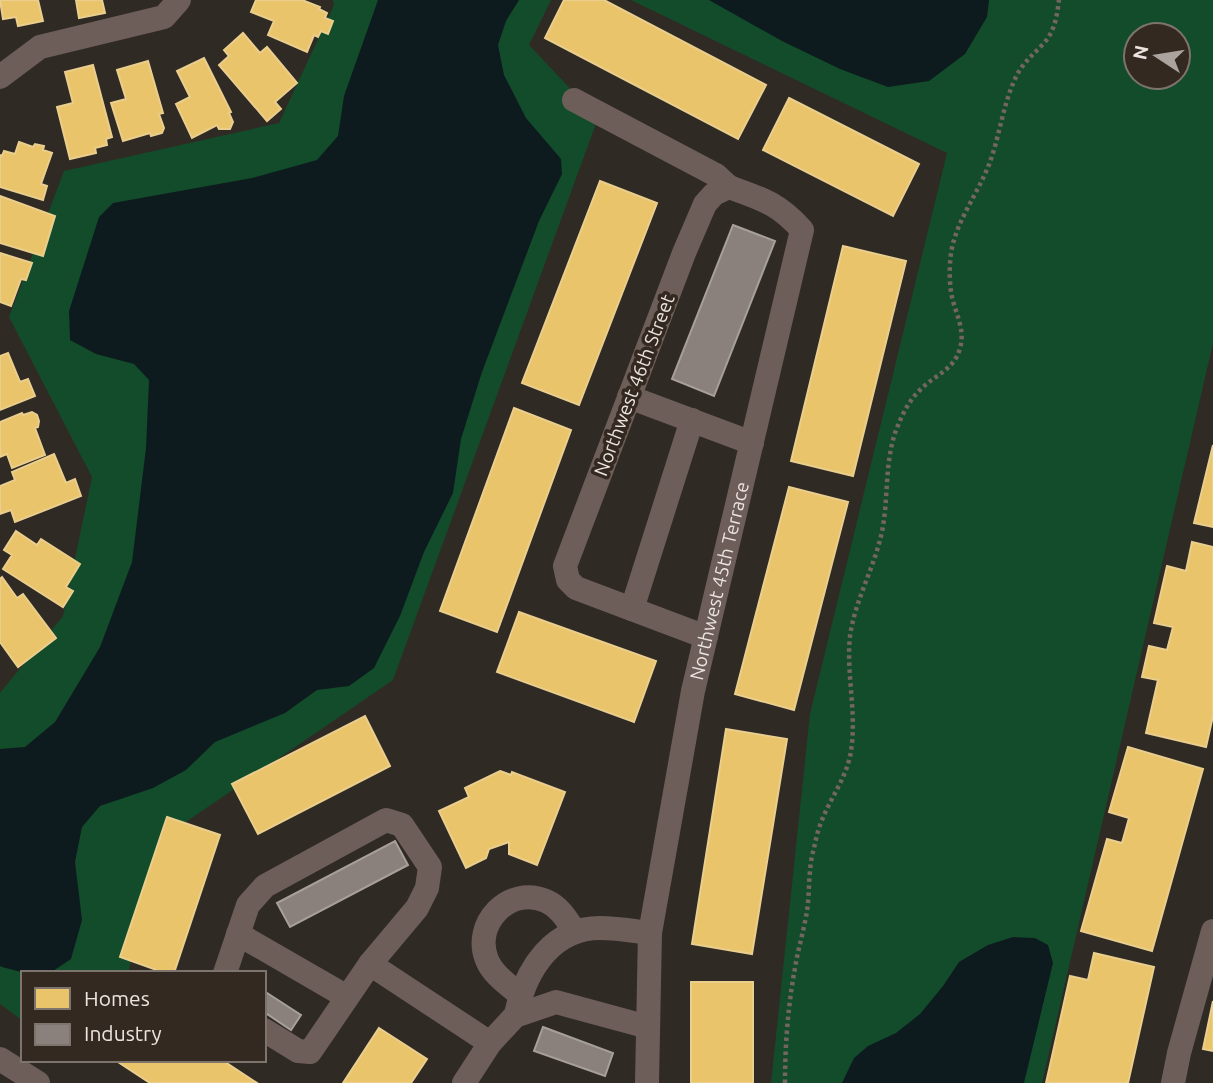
<svg xmlns="http://www.w3.org/2000/svg" width="1213" height="1083" viewBox="0 0 1213 1083" font-family="Ubuntu,sans-serif">
	<style>
		.green { fill: #134c2a; fill-rule: evenodd }
		.water { fill: #0d1b1f }
		.homes { fill: #e9c46a; stroke: #eace8d; stroke-width: 2 }
		.industry { fill: #8a817c; stroke: #a79f9a; stroke-width: 2 }
		.lines { fill: none; stroke-linecap: round; stroke-linejoin: round }
		.path { stroke: #736662; stroke-width: 4.5; stroke-dasharray: 3.5 3.5; stroke-linecap: butt }
		.minor { stroke: #6e5e59; stroke-width: 24 }
		.labels { text-anchor: middle; stroke-width: 7; stroke-linejoin: round; paint-order: stroke }
		.street-label { font-size: 19px; fill: #ebe4df; stroke: #342921 }
	</style>
	<rect width="100%" height="100%" fill="#302a25"/>
	<path class="green" d="M 333,0 L 551,0 L 529,45 L 598,118 L 393,680 L 164,837 L 128,973 L 23,973 L 23,1021 L 0,1004 L 0,693 L 63,616 L 92,477 L 9,317 L 64,171 L 279,123 L 334,5 Z
		M 631,0 L 1213,0 L 1213,343 L 1042,1083 L 771,1083 L 810,714 L 947,153 ZM 1136,35 L 1178,35 L 1178,77 L 1136,77 Z"/>
	<path class="water" d="M 378,0 L 519,0 L 506,21 L 498,45 L 504,75 L 526,118 L 561,159 L 562,174 L 539,221 L 482,372 L 461,439 L 453,493 L 424,552 L 400,616 L 374,668 L 349,686 L 317,690 L 285,713 L 215,742 L 186,770 L 153,788 L 100,806 L 82,827 L 75,862 L 82,920 L 71,959 L 50,973 L 25,973 L 2,967 L 0,966 L 0,749 L 25,747 L 55,722 L 100,647 L 132,562 L 146,448 L 149,380 L 134,364 L 96,354 L 70,340 L 69,311 L 99,217 L 113,203 L 252,178 L 317,160 L 338,136 L 344,96 Z
		M 709,0 L 989,0 L 987,17 L 965,54 L 929,81 L 888,87 L 840,69 L 782,41 Z
		M 1013,937 L 1035,938 L 1048,945 L 1053,963 L 1024,1083 L 842,1083 L 854,1058 L 868,1046 L 896,1033 L 920,1014 L 943,986 L 959,962 L 988,945 Z"/>
	<path class="homes" d="M 0,0 L 38,0 L 43,21 L 18,26 L 16,17 L 3,19 Z
		M 76,0 L 102,0 L 105,13 L 79,18 Z
		M 256,0 L 302,0 L 320,7 L 319,9 L 327,13 L 325,18 L 333,21 L 328,34 L 321,31 L 318,37 L 314,35 L 307,52 L 268,35 L 274,21 L 251,12 Z
		M 564,0 L 604,0 L 766,85 L 738,139 L 545,38 Z
		M 243,33 L 260,53 L 267,47 L 297,83 L 275,102 L 281,109 L 267,121 L 219,65 L 229,56 L 224,50 Z
		M 204,58 L 231,112 L 229,113 L 233,122 L 230,129 L 219,129 L 217,125 L 192,138 L 176,104 L 190,97 L 177,71 Z
		M 148,61 L 163,113 L 159,114 L 164,128 L 162,133 L 151,136 L 150,133 L 123,141 L 111,103 L 126,99 L 117,70 Z
		M 93,65 L 112,137 L 106,139 L 107,145 L 95,148 L 96,153 L 70,159 L 57,107 L 73,103 L 65,72 Z
		M 789,98 L 919,164 L 893,216 L 763,150 Z
		M 19,142 L 33,147 L 35,144 L 44,146 L 43,150 L 52,153 L 41,184 L 47,186 L 43,200 L 0,187 L 0,155 L 2,156 L 4,151 L 15,154 Z
		M 600,181 L 657,203 L 579,405 L 522,383 Z
		M 0,196 L 55,216 L 43,256 L 0,243 Z
		M 843,246 L 906,261 L 853,476 L 791,461 Z
		M 0,253 L 32,263 L 26,280 L 21,279 L 11,306 L 0,302 Z
		M 8,353 L 20,382 L 28,379 L 35,396 L 0,410 L 0,356 Z
		M 514,408 L 571,430 L 497,632 L 440,611 Z
		M 32,412 L 37,415 L 39,421 L 38,427 L 35,428 L 45,455 L 12,468 L 7,454 L 0,457 L 0,422 L 22,413 L 23,415 Z
		M 1213,445 L 1213,527 L 1194,523 Z
		M 54,454 L 66,483 L 75,479 L 81,496 L 15,522 L 11,510 L 0,514 L 0,486 L 15,480 L 12,472 Z
		M 789,487 L 848,502 L 794,710 L 735,694 Z
		M 16,531 L 37,545 L 41,539 L 80,564 L 66,587 L 73,591 L 63,607 L 3,569 L 12,555 L 4,550 Z
		M 1192,542 L 1213,547 L 1213,716 L 1206,747 L 1146,733 L 1158,680 L 1142,677 L 1149,646 L 1167,650 L 1173,627 L 1154,623 L 1167,566 L 1186,571 Z
		M 2,577 L 17,598 L 23,594 L 56,638 L 18,667 L 0,642 L 0,579 Z
		M 519,612 L 656,661 L 634,722 L 497,672 Z
		M 365,716 L 390,766 L 258,834 L 232,784 Z
		M 726,729 L 787,739 L 752,954 L 692,944 Z
		M 1128,747 L 1203,769 L 1152,951 L 1081,931 L 1107,839 L 1122,843 L 1129,818 L 1109,812 Z
		M 500,771 L 511,775 L 512,772 L 565,792 L 537,865 L 509,854 L 509,842 L 489,849 L 486,858 L 466,868 L 439,811 L 469,797 L 465,788 Z
		M 167,817 L 220,835 L 174,973 L 165,973 L 120,957 Z
		M 1094,953 L 1154,967 L 1128,1083 L 1046,1083 L 1070,976 L 1088,980 Z
		M 691,982 L 753,982 L 753,1083 L 691,1083 Z
		M 1213,1001 L 1213,1051 L 1203,1049 Z
		M 379,1028 L 427,1059 L 411,1083 L 343,1083 Z
		M 115,1060 L 222,1060 L 257,1083 L 150,1083 Z"/>
	<path class="industry" d="M 733,225 L 775,241 L 714,396 L 672,379 Z
		M 395,841 L 408,865 L 290,927 L 277,903 Z
		M 264,991 L 301,1015 L 291,1030 L 264,1012 Z
		M 543,1027 L 613,1053 L 605,1076 L 534,1051 Z"/>
	<g class="lines">
		<path class="path" d="M 785,1083 C 785,1044 788,1006 795,968 C 798,949 804,930 807,911 C 810,891 808,868 814,848 C 816,839 818,829 822,820 C 831,797 847,777 851,751 C 857,713 846,674 850,636 C 855,601 873,570 881,536 C 889,502 884,467 895,433 C 901,417 908,401 921,389 C 935,375 955,369 960,348 C 966,329 954,311 951,292 C 949,276 949,256 954,240 C 962,213 980,189 990,162 C 1000,134 1003,105 1015,79 C 1022,63 1033,55 1044,43 C 1055,31 1057,15 1059,0"/>
		<g class="minor">
			<path d="M 0,77 L 40,47 L 164,17 L 179,0"/>
			<path d="M 574,100 L 716,175 L 729,187"/>
			<path d="M 629,397 L 752,443"/>
			<path d="M 632,609 L 692,420"/>
			<path d="M 238,934 L 347,997"/>
			<path d="M 370,964 L 490,1043"/>
			<path d="M 225,973 L 248,905 L 265,886 L 386,820 L 402,825 L 430,867 L 427,888 L 417,908 L 370,964 L 310,1052 L 298,1051 L 264,1030"/>
			<path d="M 520,995 C 509,985 493,975 487,960 C 472,924 509,885 546,901 C 560,907 567,920 575,932"/>
			<path d="M 517,1010 C 527,968 553,928 600,928 C 617,928 634,931 650,933"/>
			<path d="M 0,1059 L 38,1083"/>
			<path d="M 464,1083 L 490,1043 L 515,1016 L 556,1002 L 648,1027"/>
			<path id="s1" d="M 647,1083 L 650,933 L 693,691 L 802,230 C 778,203 762,199 729,187 L 714,194 L 705,204 L 684,253 L 565,566 L 568,580 L 576,588 L 706,637"/>
			<path d="M 1173,1083 L 1179,1053 L 1213,931"/>
		</g>
	</g>
	<g class="labels">
		<g class="street-label">
			<text transform="translate(634 385) rotate(-69)" y="7">Northwest 46th Street</text>
			<text dy="7" stroke="none"><textPath href="#s1" startOffset="509">Northwest 45th Terrace</textPath></text>
		</g>
	</g>
	<rect x="21" y="971" width="245" height="91" fill="#342921" stroke="#7d746d" stroke-width="2"/>
	<rect x="35" y="988" width="35" height="21" fill="#e9c46a" stroke="#7d746d" stroke-width="2"/>
	<text x="84" y="1006" font-size="21" fill="#ebe4df">Homes</text>
	<rect x="35" y="1024" width="35" height="21" fill="#8a817c" stroke="#7d746d" stroke-width="2"/>
	<text x="84" y="1041" font-size="21" fill="#ebe4df">Industry</text>
	<g transform="translate(1157 56) rotate(282)"><circle r="33" fill="#342921" stroke="#7d746d" stroke-width="2"/>
	<path d="M0-5L12 26L0 18L-12 26Z" fill="#aaa39e"/>
	<text y="-10" font-size="19" font-weight="bold" text-anchor="middle" fill="#ebe4df">N</text>
	</g>
</svg>
